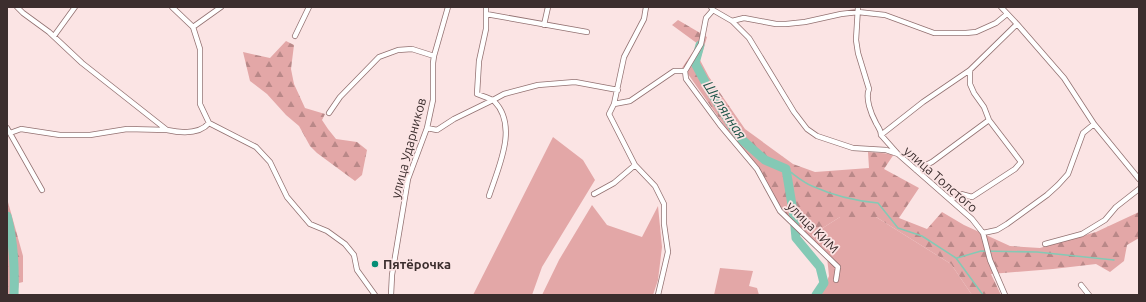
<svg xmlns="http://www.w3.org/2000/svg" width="1146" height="302" viewBox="0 0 1146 302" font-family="Ubuntu,sans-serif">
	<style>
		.grass { fill: #e3a7a7 }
		.forest { fill: url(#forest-firs) }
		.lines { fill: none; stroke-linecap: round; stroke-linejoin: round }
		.stream { stroke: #84c9b5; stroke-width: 1.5 }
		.river { stroke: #84c9b5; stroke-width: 9 }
		.street-casing { stroke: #927171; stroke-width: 6 }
		.street { stroke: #fff; stroke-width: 4.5 }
		.poi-dot { fill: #048d75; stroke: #fbe4e4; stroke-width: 1.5 }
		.labels { text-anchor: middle; stroke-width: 3.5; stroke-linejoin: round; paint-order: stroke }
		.street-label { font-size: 13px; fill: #3c2e2e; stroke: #fbe4e4 }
		.poi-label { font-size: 13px; font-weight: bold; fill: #3c2e2e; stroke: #fbe4e4; text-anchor: start }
		.water-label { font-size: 14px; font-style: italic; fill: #1d5548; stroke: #fbe4e4 }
	</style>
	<defs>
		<pattern id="forest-firs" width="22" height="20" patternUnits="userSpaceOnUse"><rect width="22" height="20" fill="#e3a7a7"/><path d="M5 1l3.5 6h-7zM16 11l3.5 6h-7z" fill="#b98888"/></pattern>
	</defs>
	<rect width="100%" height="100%" fill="#fbe4e4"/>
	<path class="grass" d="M 553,137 L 583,160 L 595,180 L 542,267 L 532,295 L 473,295 Z
		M 592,205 L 607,225 L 642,237 L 658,206 L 662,247 L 658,280 L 653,295 L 542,295 L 559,260 Z
		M 840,217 L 876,217 L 951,264 L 972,295 L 821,295 L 829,276 L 827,257 L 794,226 L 818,231 Z
		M 720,268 L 753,271 L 749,286 L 757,288 L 759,295 L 714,295 Z"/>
	<path class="forest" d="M 678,20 L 707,37 L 700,60 L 709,77 L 745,129 L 793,164 L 815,172 L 869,168 L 868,152 L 894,154 L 884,169 L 919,188 L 899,218 L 927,229 L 942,212 L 964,225 L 1010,246 L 1040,248 L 1096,232 L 1139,212 L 1139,238 L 1127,245 L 1124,261 L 1110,272 L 1096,264 L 1053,269 L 991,274 L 1001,295 L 972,295 L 951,264 L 876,217 L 840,217 L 818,231 L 794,226 L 762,179 L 688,74 L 682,68 L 698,44 L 672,25 Z
		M 286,41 L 294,45 L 291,69 L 294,84 L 305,108 L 325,114 L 322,120 L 328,129 L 336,139 L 357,142 L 367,150 L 362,175 L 355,181 L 317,153 L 310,146 L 299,126 L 286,115 L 267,94 L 250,81 L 243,52 L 270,58 Z
		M 8,202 L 23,256 L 23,282 L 19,283 L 17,295 L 7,295 L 7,203 Z"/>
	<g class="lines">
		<path class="stream" d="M 786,169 C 794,174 802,182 812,186 C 832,195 855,201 878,203 L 898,228 L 922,236 L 956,258 L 983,295
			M 957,258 L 981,251 L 1037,252 L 1114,260"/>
		<path class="river" d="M 700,45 L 695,63 L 710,91 L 740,138 L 765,160 L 786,169 L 794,217 L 796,238 L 820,267 L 824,283 L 816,295
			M 7,216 C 14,242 15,268 14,295"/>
		<defs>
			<path id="street" d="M 17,7 L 23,13 L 49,32 L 82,63 L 167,130 C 181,133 199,135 209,123
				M 172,7 L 193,27 L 200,49 L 200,104 L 209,123 L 256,147 L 270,162 L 287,197 L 310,224 L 327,231 L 345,244 L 354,255 L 357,270 L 375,295
				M 486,7 L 486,29 L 479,61 L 477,94 C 482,96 490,98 494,101 C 519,126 498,168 489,196
				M 646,7 L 644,19 L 624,57 L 614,104 L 609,114 L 635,165 L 655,186 L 664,204 L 664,224 L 668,252 L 658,295
				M 711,7 L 713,10 L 732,21 L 749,38 L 794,112 L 807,129 L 817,136 L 853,148 L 886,150 L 898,154 L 972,219 L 983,233 L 990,260 L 1005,295
				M 858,7 L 856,40 L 858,53 L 869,89 C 865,98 871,114 876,123 C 878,127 881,130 881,135 L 923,102 L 970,70 L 1017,24
				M 1001,7 L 1017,24 L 1064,78 L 1094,124 L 1139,179
				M 713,10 L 706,18 L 701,44 L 685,71 L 686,79 L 720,125 L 757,169 L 780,211 L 838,267 L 836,280
				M 486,14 L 587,32
				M 732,21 L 744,18 L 776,24 L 786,24 L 805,22 L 841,14 L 858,12 L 885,15 L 934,33 L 966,33 L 976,32 L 996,23 L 1007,14
				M 544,25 L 548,7
				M 193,27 L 221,7
				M 54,36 L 75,7
				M 295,36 L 309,7
				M 614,104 L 630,101 L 674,71 L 685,71
				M 329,113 L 340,97 L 379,57 L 398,50 L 412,49 L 434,56
				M 7,128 L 42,190
				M 427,128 L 437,130 L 454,119 L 493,100 L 504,94 L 538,85 L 575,82 L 618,90
				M 10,133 L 21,129 L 60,135 L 90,135 L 127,129 L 167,130
				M 881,135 L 897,153
				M 916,170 L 932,162 L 989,120 L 984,107 L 974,93 L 970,84 L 970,70
				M 594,194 L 614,183 L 635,165
				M 951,200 L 961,194 L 972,197 L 1015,169 L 1021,162 L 989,120
				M 983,233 L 997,230 L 1007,224 L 1047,195 L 1058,185 L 1068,174 L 1083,133 L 1094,124
				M 1045,244 L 1082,234 L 1105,220 L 1116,207 L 1139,189
				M 1081,285 L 1089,295
				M 391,295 L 392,275 L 408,179 L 427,128 L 433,100 L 433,63 L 434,56 L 448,7"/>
		</defs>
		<use href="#street" class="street-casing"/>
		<use href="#street" class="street"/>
	</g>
	<circle class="poi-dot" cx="375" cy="264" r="4"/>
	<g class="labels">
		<g class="street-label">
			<text transform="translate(408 148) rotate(-75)" y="5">улица Ударников</text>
			<text transform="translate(941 179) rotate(41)" y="5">улица Толстого</text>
			<text transform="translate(813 227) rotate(45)" y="5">улица КИМ</text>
		</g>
		<g class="poi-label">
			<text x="383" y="269">Пятёрочка</text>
		</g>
		<g class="water-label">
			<text transform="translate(725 110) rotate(57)" y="5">Шклянная</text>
		</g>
	</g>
	<rect width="1146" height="302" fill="none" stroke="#3c2e2e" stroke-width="16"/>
</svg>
